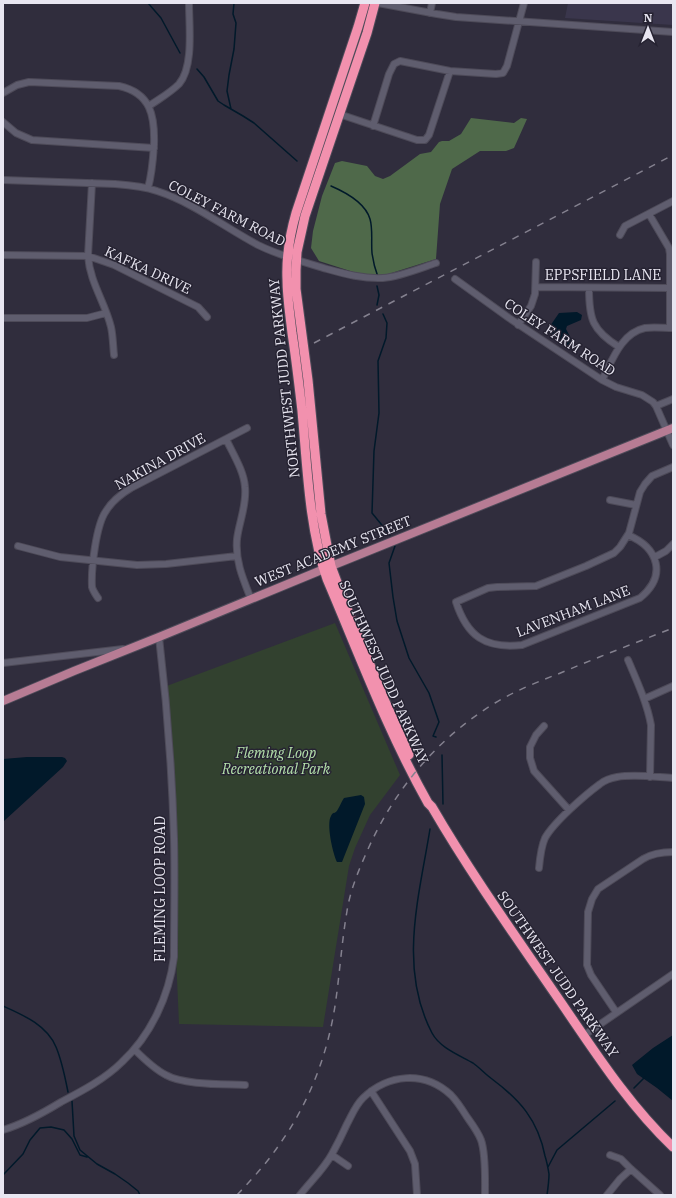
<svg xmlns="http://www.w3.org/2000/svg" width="676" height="1198" viewBox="0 0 676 1198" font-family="'IBM Plex Serif',serif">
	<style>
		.built { fill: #3a364c }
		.green { fill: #32412f }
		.forest { fill: #4f694a }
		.water { fill: #01192a }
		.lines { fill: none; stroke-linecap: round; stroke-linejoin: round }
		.stream { stroke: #01192a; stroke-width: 1.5 }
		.minor-casing { stroke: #4e4b59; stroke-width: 8 }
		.major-casing { stroke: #4e4b59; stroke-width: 10 }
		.highway-casing { stroke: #4e4b59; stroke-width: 11 }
		.minor { stroke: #5f5d6e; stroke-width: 6 }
		.major { stroke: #b77c94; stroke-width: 8 }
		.highway { stroke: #f291ae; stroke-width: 9 }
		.rail { stroke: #84818f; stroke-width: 1.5; stroke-dasharray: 7 7; stroke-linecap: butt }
		.labels { text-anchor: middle; stroke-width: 3; stroke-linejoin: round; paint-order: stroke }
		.street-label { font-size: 14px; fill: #e8e6f1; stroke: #262332 }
		.park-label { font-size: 14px; font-style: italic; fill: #b5e2ac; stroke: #262332 }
	</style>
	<rect width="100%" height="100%" fill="#302d3d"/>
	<path class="built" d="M 568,3 L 673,3 L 673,25 L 565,18 Z"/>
	<path class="green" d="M 346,74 L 347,74 L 344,91 L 313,182 L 310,182 Z
		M 335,623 L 400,775 L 370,815 L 355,848 L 349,866 L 323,1027 L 179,1024 L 164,687 Z"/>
	<path class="forest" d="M 471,118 L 514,123 L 521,118 L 527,119 L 514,148 L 506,151 L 480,151 L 452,169 L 440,204 L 436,259 L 385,275 L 369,277 L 319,261 L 311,248 L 313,231 L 322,196 L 335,163 L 342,161 L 367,166 L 375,176 L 383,179 L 390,176 L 420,154 L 431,152 L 439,142 L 442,141 L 449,141 L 461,134 Z"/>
	<path class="water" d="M 577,312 L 582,315 L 581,320 L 567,326 L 566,329 L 576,348 L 576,350 L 547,332 L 548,329 L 559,313 Z
		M 27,757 L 62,757 L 65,758 L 67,761 L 63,767 L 4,821 L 3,818 L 3,759 Z
		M 361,795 L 364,797 L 365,804 L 342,862 L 337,862 C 333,854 326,824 331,816 C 333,812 333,814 336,812 C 339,809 341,802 344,798 Z
		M 673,1035 L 673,1101 L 657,1088 L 637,1074 L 632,1065 L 653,1048 Z"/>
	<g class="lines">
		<path class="stream" d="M 148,3 L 161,18 L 180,53
			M 197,69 L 204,77 L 218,101 L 224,105 L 243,116 L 254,123 L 297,161
			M 231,109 L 227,91 L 229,75 L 234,49 L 236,23 L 233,14 L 234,3
			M 331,186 C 345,192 365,202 370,219 C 373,229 371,242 372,253 C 373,261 375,269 378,277
			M 377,305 L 379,295 L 377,286
			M 383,314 L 387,323 L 386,338 L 378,361 L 379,413 L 374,451 L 372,513 L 390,535
			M 395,546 L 389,563 L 393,597 L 397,621 L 409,658 L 429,693 L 439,722 L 433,736 L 436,737
			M 442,755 L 443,804
			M 430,829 C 419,897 398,968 432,1033 C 440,1048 459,1055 473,1063 C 480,1068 485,1074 492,1079 C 520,1100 538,1120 545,1156 C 547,1162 548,1168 549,1174 C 549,1181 548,1188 547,1195
			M 3,1006 C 23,1015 47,1025 56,1047 C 62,1061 65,1077 68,1092
			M 634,1088 L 645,1077
			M 72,1101 L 74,1136 L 80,1150 L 97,1164 L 115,1174 L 128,1183 L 138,1191 L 140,1195
			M 548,1167 L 557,1150 L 615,1101
			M 3,1175 L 23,1154 L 30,1140 L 40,1128 L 51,1127 L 64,1130 L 72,1139 L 80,1155 L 87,1157"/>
		<defs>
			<path id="minor" d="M 378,3 L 437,14 L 456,17 L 673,32
				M 430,13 L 432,3
				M 3,93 L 17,85 L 29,82 L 119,86 C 151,93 155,116 154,145 C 153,160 152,174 148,188
				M 149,106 C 159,99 170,93 179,84 C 194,67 189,25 189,3
				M 339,114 L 417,140 L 425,140 L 429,135 L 450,71
				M 3,122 L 16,133 L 32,140 L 154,148
				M 373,126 L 389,74 L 394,64 L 400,61 L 450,71 L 496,74 L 503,73 L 507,66 L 524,3
				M 3,180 L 115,184 C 129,185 143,186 157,191 C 194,203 224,227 258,245 C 280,256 304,262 327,269 C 345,274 364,279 383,278 C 399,277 421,268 436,263
				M 92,183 L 88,256 C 90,283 105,302 111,327 C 113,336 113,346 114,355
				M 649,214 L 669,248 L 670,254 L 670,328
				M 620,235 L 625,226 L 673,201
				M 3,255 L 88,256 L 114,265 L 198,307 L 207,317
				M 455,279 L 509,318 L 602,380 L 616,387 L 642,395 L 653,402 L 656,406 L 673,445
				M 536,287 L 670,288
				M 589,288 C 589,319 592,330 619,347
				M 3,318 L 87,318 L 106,313
				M 518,325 L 531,306 L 535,294 L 536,262
				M 602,380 C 612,361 621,333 645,328 C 653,327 664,328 673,328
				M 656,406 L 673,399
				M 226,439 C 233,454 244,471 245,487 C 247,505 239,522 237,539 C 235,561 243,579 251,599
				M 610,500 L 636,505
				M 628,535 C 659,548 667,576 640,598 L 522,645 C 485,649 467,636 456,602 L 488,588 L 497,587 L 536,586 L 586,566 L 614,553 L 620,547 L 629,533 L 640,492 L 645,484 L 652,476 L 673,467
				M 18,546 L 60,557 L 137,565 L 166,564 L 237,556
				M 655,557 L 666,551 L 673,544
				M 98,598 C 96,595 93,591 92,587 C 91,569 96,525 106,511 C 112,501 121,494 131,488 L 247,428
				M 628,660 C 637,681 647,703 651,725 L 650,777
				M 3,663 L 123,649
				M 644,699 L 673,686
				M 544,726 L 536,735 L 530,747 L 530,758 L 534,771 L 569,810
				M 539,868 C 540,857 541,847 545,838 C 554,822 585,795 600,784 C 605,780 611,778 617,777 C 635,774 655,777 673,778
				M 616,1012 L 591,975 L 587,965 L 588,912 L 592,899 L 598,889 L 643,859 C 653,853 662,852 673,852
				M 583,1036 L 673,974
				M 135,1050 C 144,1059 154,1069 166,1075 C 183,1085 224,1084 245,1085
				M 371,1091 L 410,1151 L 415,1164 L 417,1195
				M 3,1130 C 23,1124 43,1113 61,1102 C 82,1091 105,1079 122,1062 C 151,1035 169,996 174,957 C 174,917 175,877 174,838 C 172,771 167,704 159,637
				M 332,1155 L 348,1166
				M 610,1155 L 621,1159 L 631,1169 L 660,1195
				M 300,1195 C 310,1182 324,1169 332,1154 C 337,1145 342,1135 347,1124 C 352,1115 355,1106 363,1098 C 388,1074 424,1070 451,1095 C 457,1101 462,1109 467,1117 C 472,1124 478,1132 481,1140 C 486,1154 485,1180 485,1195
				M 607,1195 L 620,1179 L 631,1169"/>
			<path id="major" d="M 3,701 L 74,671 L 159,637 L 324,569 L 673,428"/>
			<path id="highway" d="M 365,3 L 358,27 L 296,213 C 290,234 286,256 287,279 C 287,297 290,315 292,333 C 296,359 299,385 302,411 C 307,465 309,529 327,579 C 359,654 388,732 428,803 L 432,807 C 471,874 516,937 560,1001 C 595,1052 628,1104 673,1147
				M 375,3 L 367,33 L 305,216 L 297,252 L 296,270 L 296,289 L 308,380 L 321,514 L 331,566 L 348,611 L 384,699 L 409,755"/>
		</defs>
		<use href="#minor" class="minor-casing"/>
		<use href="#major" class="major-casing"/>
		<use href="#highway" class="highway-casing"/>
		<use href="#minor" class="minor"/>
		<use href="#major" class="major"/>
		<use href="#highway" class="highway"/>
		<path class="rail" d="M 314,343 L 673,155
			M 237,1195 C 252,1179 267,1163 279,1145 C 310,1102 329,1051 336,999 C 340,970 342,940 347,911 C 350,892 357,874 365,856 C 392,792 436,739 495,703 C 515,691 537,682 558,674 C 596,658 635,643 673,628"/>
	</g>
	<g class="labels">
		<g class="street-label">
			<text transform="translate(227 213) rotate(27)" y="5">COLEY FARM ROAD</text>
			<text transform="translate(148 270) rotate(25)" y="5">KAFKA DRIVE</text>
			<text x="603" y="280">EPPSFIELD LANE</text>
			<text transform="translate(560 337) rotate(33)" y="5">COLEY FARM ROAD</text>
			<text transform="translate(284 378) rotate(-96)" y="5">NORTHWEST JUDD PARKWAY</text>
			<text transform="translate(160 461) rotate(-29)" y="5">NAKINA DRIVE</text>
			<text transform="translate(333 551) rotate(-22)" y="5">WEST ACADEMY STREET</text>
			<text transform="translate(573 611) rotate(-21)" y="5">LAVENHAM LANE</text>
			<text transform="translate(384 672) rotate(66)" y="5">SOUTHWEST JUDD PARKWAY</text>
			<text transform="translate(160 889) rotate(-90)" y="5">FLEMING LOOP ROAD</text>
			<text transform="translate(558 974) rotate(55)" y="5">SOUTHWEST JUDD PARKWAY</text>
		</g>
		<g class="park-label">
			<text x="276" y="758">Fleming Loop<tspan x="276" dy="16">Recreational Park</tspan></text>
		</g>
	</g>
	<rect width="676" height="1198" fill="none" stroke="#e8e6f1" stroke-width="8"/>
	<g transform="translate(648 28)" stroke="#262332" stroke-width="3" paint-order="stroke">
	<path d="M0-3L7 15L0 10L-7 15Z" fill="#e8e6f1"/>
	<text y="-6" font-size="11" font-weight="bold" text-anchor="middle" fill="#e8e6f1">N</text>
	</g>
</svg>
